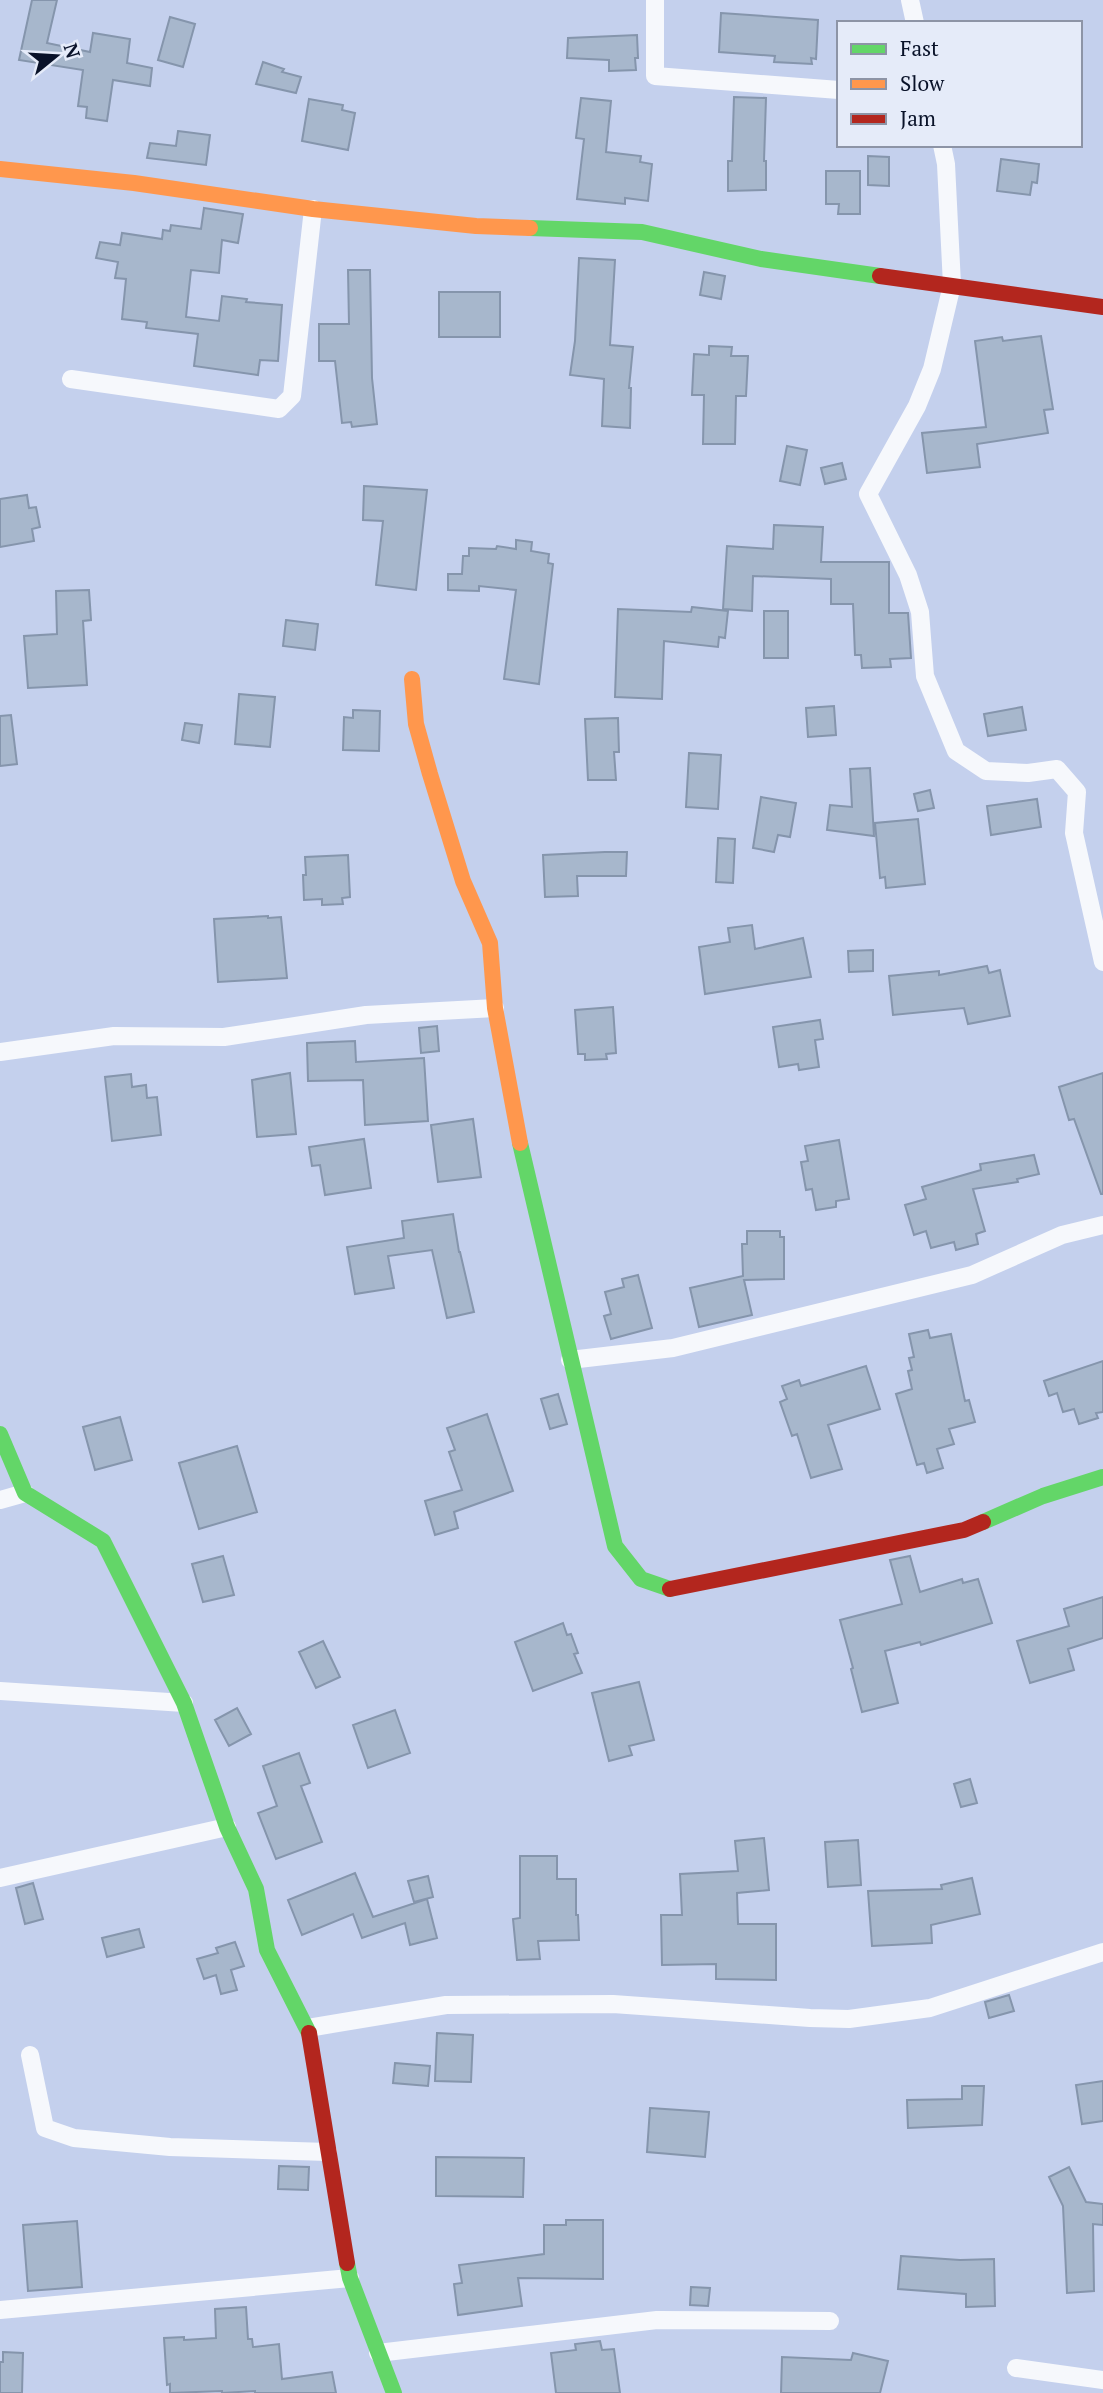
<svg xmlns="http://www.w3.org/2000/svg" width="1103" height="2393" viewBox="0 0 1103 2393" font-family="'PT Serif',serif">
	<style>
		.building { fill: #a7b7cc; stroke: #8595ac; stroke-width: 2 }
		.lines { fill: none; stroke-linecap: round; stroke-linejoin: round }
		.street { stroke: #f6f8fc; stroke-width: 18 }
		.fast { stroke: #63d668; stroke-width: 16 }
		.slow { stroke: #ff974d; stroke-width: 16 }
		.jam { stroke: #b3261e; stroke-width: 16 }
	</style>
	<rect width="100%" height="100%" fill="#c4d0ed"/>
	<path class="building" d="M 32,0 L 57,0 L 47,43 L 90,52 L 93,33 L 130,39 L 127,63 L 152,68 L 150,86 L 113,80 L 107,121 L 86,118 L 87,107 L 78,106 L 83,70 L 19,60 Z
		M 721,13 L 818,20 L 816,59 L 811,58 L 812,64 L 774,62 L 775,56 L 719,52 Z
		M 170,17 L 195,24 L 183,67 L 158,60 Z
		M 637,35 L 638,58 L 635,58 L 636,70 L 609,71 L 609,60 L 567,58 L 568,38 Z
		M 263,62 L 284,69 L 282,72 L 301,77 L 296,93 L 256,84 Z
		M 734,97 L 766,98 L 764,161 L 766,161 L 766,190 L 728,191 L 728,161 L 732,161 Z
		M 581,98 L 611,101 L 606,152 L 641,156 L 640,162 L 652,164 L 648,201 L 625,198 L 625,204 L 577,199 L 584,139 L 576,138 Z
		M 309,99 L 343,105 L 342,110 L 355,113 L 348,150 L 302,141 Z
		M 178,131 L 210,135 L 206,165 L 147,158 L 150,143 L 176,146 Z
		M 868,156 L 889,157 L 889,186 L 868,185 Z
		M 1001,159 L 1039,164 L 1037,183 L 1032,182 L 1030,195 L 997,191 Z
		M 826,171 L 860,171 L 860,214 L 838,214 L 839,204 L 826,204 Z
		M 204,208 L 243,214 L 238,243 L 222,240 L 219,273 L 191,270 L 186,317 L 219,321 L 222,296 L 247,299 L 246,302 L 282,305 L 278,361 L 260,360 L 258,375 L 194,366 L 198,334 L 146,328 L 147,322 L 122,319 L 126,279 L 115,278 L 118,262 L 96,258 L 100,242 L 120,245 L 122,233 L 162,239 L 163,230 L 170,231 L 171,225 L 201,229 Z
		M 579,258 L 615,260 L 610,345 L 633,347 L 629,388 L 631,388 L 630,428 L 602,426 L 604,379 L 570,375 L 575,341 Z
		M 348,270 L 370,270 L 372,378 L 377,424 L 352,427 L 351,422 L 342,423 L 335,361 L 319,361 L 319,324 L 349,324 Z
		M 704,272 L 725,276 L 721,299 L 700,295 Z
		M 439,292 L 500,292 L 500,337 L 439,337 Z
		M 1041,336 L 1053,409 L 1044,410 L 1048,433 L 977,444 L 980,467 L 927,473 L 922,433 L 986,427 L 975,341 L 1002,337 L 1003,341 Z
		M 709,346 L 732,347 L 731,356 L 748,356 L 746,396 L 736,396 L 735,444 L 703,444 L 704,395 L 692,395 L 694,354 L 709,355 Z
		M 787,446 L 807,450 L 800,485 L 780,481 Z
		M 842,463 L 846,479 L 825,484 L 821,468 Z
		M 364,486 L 427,490 L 416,590 L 376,585 L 383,521 L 363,520 Z
		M 27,495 L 29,508 L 36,507 L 40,527 L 32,529 L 34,541 L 0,547 L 0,499 Z
		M 774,525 L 823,527 L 821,562 L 889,562 L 889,613 L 908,613 L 911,658 L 890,659 L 891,667 L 862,668 L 861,655 L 855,655 L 853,604 L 831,604 L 831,579 L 753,576 L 752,611 L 723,609 L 727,546 L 773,549 Z
		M 516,540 L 532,542 L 531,551 L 549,554 L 548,563 L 553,564 L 539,684 L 504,679 L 516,590 L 479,586 L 479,591 L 448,590 L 448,574 L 462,574 L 463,556 L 469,556 L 469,548 L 496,549 L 497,546 L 516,549 Z
		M 89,590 L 91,620 L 83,621 L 87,685 L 28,688 L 24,636 L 57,634 L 56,591 Z
		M 692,607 L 728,611 L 725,638 L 719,637 L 718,647 L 664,641 L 662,699 L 615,697 L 618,609 L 691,612 Z
		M 764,611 L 788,611 L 788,658 L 764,658 Z
		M 286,620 L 318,624 L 315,650 L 283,646 Z
		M 239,694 L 275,697 L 270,747 L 235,744 Z
		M 834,706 L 836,735 L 808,737 L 806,708 Z
		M 1022,707 L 1026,730 L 988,736 L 984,714 Z
		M 353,710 L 380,711 L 379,751 L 343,750 L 344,717 L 353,718 Z
		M 11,715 L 17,764 L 0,766 L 0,716 Z
		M 618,718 L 619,752 L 614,752 L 616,780 L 588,780 L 585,719 Z
		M 185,723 L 202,725 L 199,743 L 182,740 Z
		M 689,753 L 721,755 L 718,809 L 686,807 Z
		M 870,768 L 874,836 L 827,830 L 830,805 L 852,807 L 850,769 Z
		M 930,790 L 934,808 L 918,811 L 914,794 Z
		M 761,797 L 796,803 L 790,837 L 778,835 L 774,852 L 753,848 Z
		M 1037,799 L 1041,827 L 991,835 L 987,806 Z
		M 918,819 L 925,884 L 886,888 L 885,877 L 880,878 L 875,823 Z
		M 718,838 L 735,839 L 733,883 L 716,882 Z
		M 605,852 L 627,852 L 626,876 L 577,876 L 578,896 L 545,897 L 543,855 Z
		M 348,855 L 350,897 L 342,898 L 343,904 L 322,905 L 322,899 L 304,900 L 303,875 L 306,875 L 305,857 Z
		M 268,916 L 268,918 L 281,917 L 287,978 L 218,982 L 214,919 Z
		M 752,925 L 755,949 L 803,938 L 811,977 L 705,994 L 699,947 L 730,942 L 728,928 Z
		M 873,950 L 873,971 L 849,972 L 848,951 Z
		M 987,966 L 989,973 L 1000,970 L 1010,1016 L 968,1024 L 964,1008 L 893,1015 L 889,976 L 939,971 L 939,975 Z
		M 613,1007 L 616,1053 L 606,1054 L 607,1059 L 585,1060 L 585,1054 L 578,1054 L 575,1010 Z
		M 820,1020 L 823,1039 L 815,1040 L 819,1067 L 799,1070 L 798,1064 L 779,1067 L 773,1027 Z
		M 437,1026 L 439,1051 L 421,1053 L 419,1028 Z
		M 355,1041 L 356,1062 L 424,1058 L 428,1121 L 365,1125 L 363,1080 L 308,1081 L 307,1043 Z
		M 290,1073 L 296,1134 L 257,1137 L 252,1080 Z
		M 1103,1073 L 1103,1194 L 1101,1194 L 1074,1119 L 1069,1120 L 1059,1087 Z
		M 131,1074 L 132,1087 L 146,1085 L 147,1098 L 157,1097 L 161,1135 L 112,1141 L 105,1077 Z
		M 473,1119 L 481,1177 L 438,1182 L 431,1125 Z
		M 364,1139 L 371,1188 L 325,1195 L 320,1165 L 312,1166 L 309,1147 Z
		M 839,1140 L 849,1199 L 836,1201 L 836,1207 L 816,1210 L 812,1189 L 806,1190 L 801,1162 L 808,1161 L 805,1146 Z
		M 1034,1155 L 1039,1174 L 1017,1179 L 1018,1182 L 973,1189 L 985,1231 L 976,1234 L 978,1244 L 956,1250 L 954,1242 L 931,1248 L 926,1231 L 914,1235 L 905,1205 L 926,1199 L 922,1187 L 981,1170 L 980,1164 Z
		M 453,1214 L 459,1252 L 460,1252 L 474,1312 L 447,1318 L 432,1250 L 388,1256 L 394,1288 L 355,1294 L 347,1247 L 404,1238 L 402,1221 Z
		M 747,1231 L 780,1231 L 780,1237 L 784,1237 L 784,1279 L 744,1280 L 752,1315 L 699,1327 L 690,1288 L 743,1276 L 742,1244 L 747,1244 Z
		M 638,1275 L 652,1328 L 611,1339 L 604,1316 L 611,1314 L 605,1292 L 624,1287 L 622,1279 Z
		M 928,1330 L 930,1338 L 951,1334 L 965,1401 L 969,1400 L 975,1422 L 949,1429 L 954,1444 L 937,1449 L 943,1468 L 927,1473 L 924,1463 L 917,1465 L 896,1394 L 912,1389 L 908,1371 L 912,1370 L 909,1358 L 914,1357 L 909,1334 Z
		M 1103,1361 L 1103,1412 L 1096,1413 L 1098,1418 L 1079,1424 L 1074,1409 L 1063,1412 L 1057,1393 L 1049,1396 L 1044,1381 Z
		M 866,1366 L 880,1409 L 828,1425 L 842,1469 L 811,1478 L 797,1434 L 792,1436 L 780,1402 L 787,1399 L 782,1386 L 799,1380 L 801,1386 Z
		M 558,1394 L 567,1424 L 550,1429 L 541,1399 Z
		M 487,1414 L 513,1491 L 454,1512 L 458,1528 L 435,1535 L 425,1501 L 462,1490 L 449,1452 L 455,1450 L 447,1428 Z
		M 120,1417 L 132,1460 L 95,1470 L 83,1427 Z
		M 237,1446 L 257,1512 L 199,1529 L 179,1463 Z
		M 223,1556 L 234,1595 L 203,1602 L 192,1564 Z
		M 910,1556 L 920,1592 L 962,1579 L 963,1583 L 978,1579 L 992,1623 L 921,1645 L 920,1642 L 885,1651 L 898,1703 L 862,1712 L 851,1669 L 853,1668 L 840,1620 L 902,1604 L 890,1560 Z
		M 1103,1597 L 1103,1638 L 1068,1649 L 1074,1670 L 1030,1683 L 1017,1641 L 1069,1626 L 1064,1609 Z
		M 563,1623 L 567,1635 L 571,1634 L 578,1653 L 574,1654 L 582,1673 L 533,1691 L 515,1642 Z
		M 323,1641 L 340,1677 L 316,1688 L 299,1652 Z
		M 639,1682 L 654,1740 L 629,1746 L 632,1755 L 609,1761 L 592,1693 Z
		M 237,1708 L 251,1734 L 229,1746 L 215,1720 Z
		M 395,1710 L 410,1753 L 368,1768 L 353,1725 Z
		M 299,1753 L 310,1783 L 301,1786 L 322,1842 L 276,1859 L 258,1813 L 277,1806 L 263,1766 Z
		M 970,1779 L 977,1803 L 961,1807 L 954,1784 Z
		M 764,1838 L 769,1890 L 737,1893 L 738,1924 L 776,1924 L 776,1980 L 716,1979 L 716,1964 L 662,1965 L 661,1915 L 682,1915 L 680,1874 L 738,1871 L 735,1841 Z
		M 858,1840 L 861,1885 L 828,1887 L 825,1842 Z
		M 520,1856 L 557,1856 L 557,1879 L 576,1879 L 576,1915 L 578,1915 L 579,1940 L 538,1941 L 540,1959 L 517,1960 L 513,1919 L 520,1918 Z
		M 355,1873 L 373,1917 L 427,1899 L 437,1938 L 410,1945 L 405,1923 L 362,1938 L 353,1914 L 302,1935 L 288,1900 Z
		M 428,1876 L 433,1897 L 414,1902 L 408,1881 Z
		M 972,1878 L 980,1914 L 931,1925 L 932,1943 L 872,1946 L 868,1891 L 942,1889 L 941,1885 Z
		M 33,1883 L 43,1919 L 25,1924 L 16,1888 Z
		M 139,1929 L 144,1947 L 107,1957 L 102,1938 Z
		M 235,1942 L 244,1966 L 231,1970 L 237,1990 L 221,1994 L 216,1975 L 204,1979 L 197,1959 L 218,1953 L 216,1948 Z
		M 1009,1995 L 1014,2011 L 989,2018 L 985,2002 Z
		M 437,2033 L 473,2035 L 471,2082 L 435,2081 Z
		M 395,2063 L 430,2066 L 428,2086 L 393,2083 Z
		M 1103,2081 L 1103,2121 L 1082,2124 L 1076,2085 Z
		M 962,2086 L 984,2086 L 982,2125 L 908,2128 L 907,2100 L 962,2099 Z
		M 650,2108 L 709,2112 L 705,2157 L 647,2152 Z
		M 436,2157 L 524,2158 L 523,2197 L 436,2196 Z
		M 279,2166 L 309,2167 L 308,2190 L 278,2189 Z
		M 1069,2167 L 1086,2202 L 1103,2204 L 1103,2225 L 1093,2224 L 1094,2291 L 1067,2293 L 1063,2206 L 1049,2177 Z
		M 566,2220 L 603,2220 L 603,2279 L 518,2278 L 522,2306 L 458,2315 L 454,2284 L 462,2283 L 459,2265 L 544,2254 L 544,2225 L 566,2225 Z
		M 77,2221 L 82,2287 L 28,2291 L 23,2225 Z
		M 901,2256 L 960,2260 L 994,2259 L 995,2306 L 966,2307 L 966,2294 L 898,2289 Z
		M 691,2287 L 710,2288 L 708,2306 L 690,2305 Z
		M 246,2307 L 248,2339 L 252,2339 L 253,2347 L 279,2344 L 282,2379 L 332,2372 L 336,2393 L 255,2393 L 255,2391 L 222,2393 L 222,2391 L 170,2393 L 170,2384 L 167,2385 L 164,2338 L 184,2337 L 184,2340 L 216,2338 L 215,2309 Z
		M 600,2341 L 602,2350 L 614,2349 L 620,2393 L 556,2393 L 551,2353 L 576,2350 L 575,2344 Z
		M 3,2352 L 23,2353 L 22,2393 L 0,2393 L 0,2362 L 3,2362 Z
		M 853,2353 L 888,2361 L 880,2393 L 781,2393 L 782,2357 L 851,2360 Z"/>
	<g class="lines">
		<path class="street" d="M 655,0 L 655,76 L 839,90
			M 910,0 L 915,23
			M 942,145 L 946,164 L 952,285 L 932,369 L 917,406 L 868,494 L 908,575 L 920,612 L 925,676 L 956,751 L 986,771 L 1028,773 L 1057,769 L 1077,792 L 1074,833 L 1103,962
			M 71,379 L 279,409 L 292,396 L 313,209
			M 0,1052 L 114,1036 L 224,1037 L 366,1015 L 495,1008
			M 570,1360 L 673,1348 L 972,1275 L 1062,1235 L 1103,1225
			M 0,1500 L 25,1493
			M 0,1691 L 184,1703
			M 0,1878 L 227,1827
			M 308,2028 L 446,2005 L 613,2004 L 810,2018 L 849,2019 L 930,2008 L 1103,1952
			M 30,2055 L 45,2128 L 74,2138 L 170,2147 L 328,2152
			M 0,2310 L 350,2278
			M 378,2353 L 657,2320 L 830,2321
			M 1016,2368 L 1103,2380"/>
		<path class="fast" d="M 530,228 L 642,232 L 761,259 L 880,276
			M 520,1143 L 615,1546 L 641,1579 L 670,1589
			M 0,1434 L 25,1493 L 103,1541 L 184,1703 L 227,1827 L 256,1889 L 267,1950 L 309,2033
			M 983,1522 L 1043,1496 L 1103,1477
			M 347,2263 L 350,2278 L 394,2393"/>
		<path class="slow" d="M 0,169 L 134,183 L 313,209 L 476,226 L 530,228
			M 412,679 L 416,724 L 430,774 L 463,881 L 490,943 L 495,1008 L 520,1143"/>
		<path class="jam" d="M 880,276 L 1103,307
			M 670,1589 L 964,1530 L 983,1522
			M 309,2033 L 347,2263"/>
	</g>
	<rect x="837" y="21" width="245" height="126" fill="#e5ebf9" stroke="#8d94a6" stroke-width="2"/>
	<rect x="851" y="44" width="35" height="10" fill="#63d668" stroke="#8d94a6" stroke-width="2"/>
	<text x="900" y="56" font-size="21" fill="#091229">Fast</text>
	<rect x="851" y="79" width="35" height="10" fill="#ff974d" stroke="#8d94a6" stroke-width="2"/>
	<text x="900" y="91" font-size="21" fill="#091229">Slow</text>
	<rect x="851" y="114" width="35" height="10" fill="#b3261e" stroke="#8d94a6" stroke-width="2"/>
	<text x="900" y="126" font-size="21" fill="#091229">Jam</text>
	<g transform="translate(56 56) rotate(72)" stroke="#e5ebf9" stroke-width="5" paint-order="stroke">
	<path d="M0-5L12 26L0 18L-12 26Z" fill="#091229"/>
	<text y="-10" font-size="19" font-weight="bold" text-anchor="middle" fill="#091229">N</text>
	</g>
</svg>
